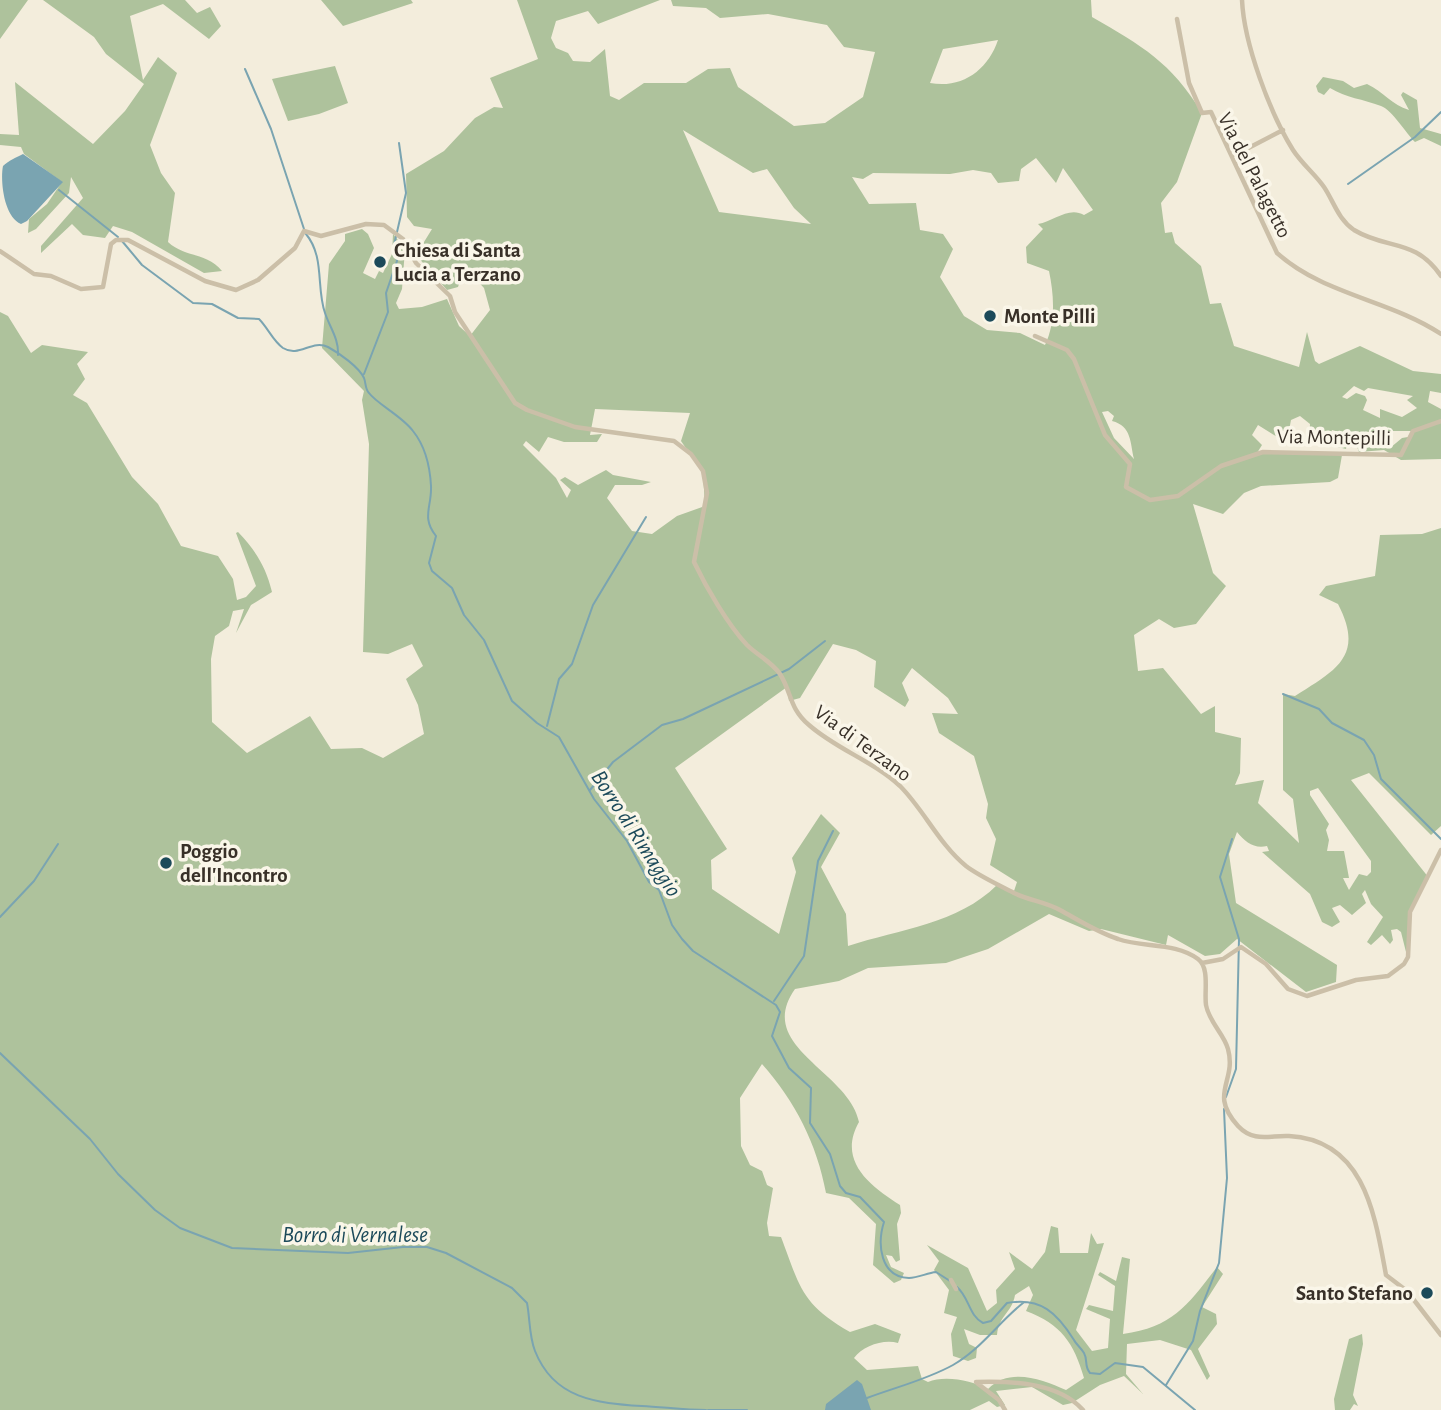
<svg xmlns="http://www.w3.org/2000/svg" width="1441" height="1410" viewBox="0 0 1441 1410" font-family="'Alegreya Sans',sans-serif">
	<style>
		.green { fill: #aec29c; fill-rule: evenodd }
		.water { fill: #7aa4b1 }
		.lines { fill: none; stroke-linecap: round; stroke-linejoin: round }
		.stream { stroke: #7aa4b1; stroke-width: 2 }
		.minor { stroke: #cbbfa8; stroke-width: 4.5 }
		.poi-dot { fill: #1c4a5a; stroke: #faf6e9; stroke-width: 2.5 }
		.labels { text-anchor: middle; stroke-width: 7; stroke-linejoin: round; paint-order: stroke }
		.street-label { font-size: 21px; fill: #383028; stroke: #faf6e9 }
		.poi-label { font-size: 21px; font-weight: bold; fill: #383028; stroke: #faf6e9; text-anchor: start }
		.water-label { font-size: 23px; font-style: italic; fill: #1c4a5a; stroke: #faf6e9 }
	</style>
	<rect width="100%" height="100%" fill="#f3eddc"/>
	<path class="green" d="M 0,0 L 28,0 L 0,39 Z
		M 43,0 L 185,0 L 197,13 L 210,7 L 221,26 L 209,39 L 163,4 L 130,16 L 143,80 L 158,57 L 177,73 L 150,145 L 161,173 L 175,193 L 168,242 C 185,258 207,252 222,271 L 204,273 L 132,232 L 113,226 L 105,238 L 83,235 L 72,224 L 41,253 L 41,246 L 83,198 L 71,177 L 69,193 L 36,229 L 28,233 L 29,219 L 47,204 L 62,182 L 24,154 L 21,147 L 0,145 L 0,134 L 19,135 L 15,82 L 93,144 L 125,111 L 144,84 L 106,54 L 94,37 Z
		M 321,0 L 411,0 L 413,3 L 343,26 Z
		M 517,0 L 660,0 L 598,24 L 588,11 L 556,21 L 551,38 L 556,48 L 568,53 L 573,61 L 590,62 L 605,49 L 610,96 L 619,100 L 644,83 L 686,83 L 708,69 L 730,68 L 738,87 L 794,126 L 825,123 L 863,97 L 875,52 L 844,47 L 827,25 L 768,14 L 720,18 L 706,8 L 673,6 L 671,0 L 1091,0 L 1092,17 C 1142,46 1171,62 1202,113 L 1177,182 L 1161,203 L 1165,233 L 1172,232 L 1175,243 L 1201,266 L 1210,304 L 1221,303 L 1234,346 L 1299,367 L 1307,332 L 1315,361 L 1319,364 L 1360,346 L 1413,371 L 1441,374 L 1441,393 L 1430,391 L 1428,402 L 1441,409 L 1441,459 L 1401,460 L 1384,450 L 1359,452 L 1354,438 L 1348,437 L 1346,449 L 1338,447 L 1339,432 L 1332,430 L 1330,436 L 1320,434 L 1318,443 L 1313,444 L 1309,442 L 1310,424 L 1300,416 L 1291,420 L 1288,436 L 1290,445 L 1258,425 L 1252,435 L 1262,445 L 1257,453 L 1342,455 L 1338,478 L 1330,482 L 1261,486 L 1244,493 L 1223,514 L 1193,504 L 1213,573 L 1226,586 L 1196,624 L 1174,628 L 1159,619 L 1134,635 L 1138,671 L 1163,668 L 1201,714 L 1215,706 L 1215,732 L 1241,738 L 1240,773 L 1235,785 L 1264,780 L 1258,803 L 1299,843 L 1293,799 L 1283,790 L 1283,694 L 1295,696 C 1336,670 1365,656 1338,604 L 1319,595 L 1326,586 L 1375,576 L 1380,535 L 1422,534 L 1441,528 L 1441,826 L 1431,835 L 1369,773 L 1351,780 L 1429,878 L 1410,912 L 1409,948 L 1406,952 L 1401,932 L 1397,929 L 1391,930 L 1393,940 L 1390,944 L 1382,935 L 1371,945 L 1367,942 L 1383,917 L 1371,904 L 1365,890 L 1362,894 L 1366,903 L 1352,915 L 1340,905 L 1332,908 L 1340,922 L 1332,927 L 1322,922 L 1310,894 L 1262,852 L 1269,851 L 1267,846 C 1254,849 1245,842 1237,832 L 1229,854 L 1236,903 L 1337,965 L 1336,982 L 1306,992 L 1237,939 L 1220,954 L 1205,956 L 1168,935 L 1166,945 L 1101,929 L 1089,931 L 1049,914 L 988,949 L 946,963 L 868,968 L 839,981 L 795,989 C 754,1047 849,1071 859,1122 C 837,1161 870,1186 900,1205 L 901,1213 L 897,1224 L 900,1260 L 896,1262 L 892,1256 L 886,1255 L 891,1267 L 904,1273 L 901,1280 L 894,1283 L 873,1265 L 876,1224 L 849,1198 L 826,1193 C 817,1144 795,1101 762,1064 L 740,1098 L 741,1146 L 750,1165 L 762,1171 L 767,1185 L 773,1188 L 767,1223 L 769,1236 L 781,1237 C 800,1287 801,1304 850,1332 L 875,1324 L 901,1334 L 898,1343 C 883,1339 863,1346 854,1358 L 867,1370 L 918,1366 L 922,1379 L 928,1382 C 944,1375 972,1380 988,1389 C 1009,1367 1042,1379 1066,1390 L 1084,1378 C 1074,1343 1061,1324 1026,1311 L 1033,1295 L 1029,1286 L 1015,1295 C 1012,1313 999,1315 997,1335 L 980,1335 L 964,1329 L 969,1344 L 977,1348 L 976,1358 L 968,1361 L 953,1356 L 951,1334 L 957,1317 L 944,1313 L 949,1290 L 934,1270 L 939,1261 L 927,1245 L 968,1268 L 987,1311 L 997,1303 L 996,1290 L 1015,1269 L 1009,1252 L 1032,1269 L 1045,1252 L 1051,1226 L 1058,1228 L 1060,1253 L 1088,1253 L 1091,1233 L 1097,1244 L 1104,1243 L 1076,1330 L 1092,1351 L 1108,1348 L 1110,1319 L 1086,1309 L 1089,1305 L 1113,1311 L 1115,1286 L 1098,1275 L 1100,1272 L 1116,1281 L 1122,1257 L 1130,1259 L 1123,1334 C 1173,1327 1188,1305 1217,1267 L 1223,1274 L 1202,1307 L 1216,1314 L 1217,1324 L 1198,1349 L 1210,1376 L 1207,1380 L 1191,1350 L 1160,1340 L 1127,1344 L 1126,1374 L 1143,1394 L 1124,1376 L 1100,1385 L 1072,1403 L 1063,1405 L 1032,1387 L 996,1391 L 1005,1405 L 997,1407 L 989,1401 L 970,1410 L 0,1410 L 0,312 L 8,316 L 31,353 L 42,345 L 88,352 L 77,364 L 85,379 L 73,395 L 87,403 L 132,477 L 158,504 L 181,546 L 218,556 L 233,579 L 237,600 L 246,597 L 256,586 L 236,533 L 238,532 C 256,551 266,567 272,592 L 251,605 L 236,633 L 244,609 L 233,611 L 229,626 L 215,636 L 211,659 L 212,722 L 247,753 L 310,716 L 331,749 L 362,748 L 383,758 L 424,734 L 418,705 L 406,679 L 423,666 L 412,644 L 388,654 L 363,652 L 369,444 L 362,400 L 364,391 L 322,348 L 329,264 L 345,241 L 345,234 L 362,229 L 368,234 L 374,248 L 363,273 L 375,279 L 379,271 L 383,273 L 392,254 L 393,234 L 405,249 L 402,289 L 396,303 L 399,309 L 422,307 L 447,299 L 459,326 L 470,336 L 490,310 L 484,288 L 470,273 L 462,275 L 458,287 L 447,290 L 416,255 L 432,229 L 414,226 L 407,217 L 406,174 L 444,151 L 475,118 L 494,107 L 503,108 L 490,78 L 538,59 ZM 998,40 C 988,70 962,89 930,83 L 943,49 ZM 683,130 L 753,173 L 767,169 L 794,208 L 811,224 L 719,212 ZM 1036,158 L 1056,183 L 1063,168 L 1093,210 L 1084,215 C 1069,206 1054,221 1038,224 L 1043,229 L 1026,247 L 1027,263 L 1049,271 C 1054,295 1056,322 1045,345 L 1020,333 L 987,330 L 964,316 L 940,277 L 953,249 L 943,234 L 920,230 L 916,203 L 869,204 L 852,177 L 863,179 L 873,173 L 950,174 L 973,170 L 991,173 L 998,183 L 1019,181 L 1021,169 ZM 1354,386 L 1364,391 L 1368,388 L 1413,396 L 1407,400 L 1417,408 L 1402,417 L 1380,409 L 1380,418 L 1363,410 L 1367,400 L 1365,396 L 1356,393 L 1347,399 L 1342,397 ZM 595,409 L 690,413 L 681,441 L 703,473 L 705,506 L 677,516 L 652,534 L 632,531 L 607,498 L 615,485 L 642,485 L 651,482 L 613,475 L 606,470 L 578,485 L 565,477 L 560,480 L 571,490 L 567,498 L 556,478 L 523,445 L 526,441 L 539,452 L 548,437 L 564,442 L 597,442 L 602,434 L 590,435 ZM 1108,411 L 1114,416 L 1112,421 C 1132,426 1130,443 1134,459 L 1114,438 L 1102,412 ZM 1378,431 L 1412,431 L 1408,437 L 1402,438 L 1390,448 L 1378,445 ZM 833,644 L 856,650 L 876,661 L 874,687 L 905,707 L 909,700 L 902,683 L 912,668 L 948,698 L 958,714 L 932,713 L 939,733 L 974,756 L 988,804 L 986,818 L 996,839 L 990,865 L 1017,882 L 1013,894 L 997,885 C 958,924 900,929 848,946 L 846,914 L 821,867 L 840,833 L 821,814 L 792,858 L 796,872 L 779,934 L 712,889 L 711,860 L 727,849 L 675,768 L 787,687 L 789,701 L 800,698 ZM 1318,788 L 1371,861 L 1371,872 L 1367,876 L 1359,874 L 1349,890 L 1343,878 L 1349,878 L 1344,851 L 1327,851 L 1329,840 L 1326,830 L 1329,824 L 1310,795 L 1310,791 Z
		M 335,66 L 348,103 L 319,114 L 288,121 L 272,79 Z
		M 1323,77 L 1343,81 L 1354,88 L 1367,84 C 1384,92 1392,105 1409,110 L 1401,95 L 1403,92 L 1417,100 L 1420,128 L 1441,134 L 1441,146 L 1424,138 L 1415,142 C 1406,133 1392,110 1381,106 C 1363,99 1346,98 1330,88 L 1324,95 L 1318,92 L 1316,86 Z
		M 1362,1334 L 1363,1344 L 1353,1395 L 1358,1406 L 1354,1404 L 1350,1410 L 1335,1410 L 1334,1399 L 1349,1339 Z"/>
	<path class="water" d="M 23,154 L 63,182 L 27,221 L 21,224 C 4,217 0,181 3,166 C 8,161 17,157 23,154 Z
		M 857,1380 L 862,1384 L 871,1410 L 825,1410 L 826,1404 Z"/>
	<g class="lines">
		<path class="stream" d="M 245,69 L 271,129 L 304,229
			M 1348,184 L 1415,137 L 1441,112
			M 59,190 L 118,237
			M 306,234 C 325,257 316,288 325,313 C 330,328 339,339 338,355
			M 122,241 L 142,265 L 193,303 L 212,304 L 238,318 L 259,319 C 268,328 273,341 283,348 C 299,358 312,339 328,347 C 339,353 359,367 364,378 C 366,383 365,389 369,393 C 377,404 402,416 413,431 C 425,446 430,467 431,486 C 432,507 421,517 436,536 L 429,563 L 432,571 L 452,588 L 464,615 L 484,640 L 512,701 L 537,723 L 559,737 L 594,799 L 627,841 L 649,882 L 659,890 L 672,925 L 682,939 L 693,951 L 776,1005 L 780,1012 L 772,1036 L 789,1068 L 811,1088 L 810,1123 L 830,1154 L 840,1186 L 846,1193 L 860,1197 L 884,1222 C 877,1244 880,1277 909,1278 C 918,1278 927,1273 936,1272 L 950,1281
			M 364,374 L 388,312 L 386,293 L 397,261 L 394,245 L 406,193 L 399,143
			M 1283,694 L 1319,709 L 1332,723 L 1364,740 L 1374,755 L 1381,779 L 1441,839
			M 547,726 L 559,679 L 572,664 L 593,605 L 646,517
			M 590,790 L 613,762 L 662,725 L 683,719 L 789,669 L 825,641
			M 0,917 L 34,881 L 58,844
			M 774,1001 L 804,956 L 818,861 L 833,831
			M 0,1053 L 90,1139 L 118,1174 L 155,1210 L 180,1228 L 232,1248 L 348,1253 L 403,1247 L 427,1247 L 446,1253 L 512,1288 L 527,1303 C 530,1318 529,1336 535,1351 C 554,1399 596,1403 642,1406 C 663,1407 685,1410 706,1410
			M 1226,1097 L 1236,1069 L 1239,939 L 1220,877 L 1232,839
			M 957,1287 C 969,1297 969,1316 983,1323 L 991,1321 L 1007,1303 C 1041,1297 1057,1313 1074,1340 C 1076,1344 1081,1348 1084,1353 C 1088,1360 1084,1366 1090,1373 L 1100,1374 L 1115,1363 L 1143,1367 L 1195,1410
			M 1166,1385 L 1193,1341 L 1200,1311 L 1219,1263 L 1227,1178 L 1224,1109
			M 867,1398 C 896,1387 926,1380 953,1365 C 980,1350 999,1322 1023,1303
			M 708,1410 L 747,1410"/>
		<path class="minor" d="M 1242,0 C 1244,44 1270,113 1293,150 C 1302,164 1315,174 1324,187 C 1334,202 1338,219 1354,230 C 1387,250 1415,238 1441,276
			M 1177,19 L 1189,83 L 1202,113 L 1211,112 L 1277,253 C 1324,295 1390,300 1441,334
			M 1233,156 L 1283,130
			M 0,251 L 34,274 L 51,276 L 81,289 L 103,287 L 111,244 L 116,240 L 128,240 L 205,281 L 236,290 L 258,280 L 295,248 L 304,231 L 321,236 L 366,224 L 384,225 L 403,239 L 416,263 L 450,296 L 455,312 L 515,403 L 527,410 L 575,427 L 674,441 L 691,454 L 703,471 L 707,493 L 694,562 C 706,587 728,625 747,645 C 757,655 772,662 780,674 C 792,693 789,708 809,725 C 836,749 873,761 900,786 C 924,810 939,844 966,866 C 979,876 999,885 1014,893 C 1028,900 1046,902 1060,910 C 1080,921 1097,932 1118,939 C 1143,948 1175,942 1198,959 C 1210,968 1204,992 1206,1005 C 1209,1022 1224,1034 1228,1049 C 1237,1082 1208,1093 1238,1126 C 1254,1143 1270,1135 1289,1136 C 1365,1140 1375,1216 1386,1275 L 1407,1291 L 1441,1335
			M 1035,336 L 1067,350 L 1074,359 L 1105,435 L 1130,464 L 1126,487 L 1150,500 L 1178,496 L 1221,466 L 1263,452 L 1401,455 L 1413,431 L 1441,421
			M 1202,963 L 1223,959 L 1241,947 L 1266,964 L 1288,989 L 1307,996 L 1356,980 L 1388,976 L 1404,964 L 1408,957 L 1410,912 L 1441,850
			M 951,1280 L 956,1289
			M 976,1382 C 1011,1381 1058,1382 1083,1410
			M 977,1383 L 999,1400 L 1005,1410"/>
	</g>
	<g class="poi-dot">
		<circle cx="380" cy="262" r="7"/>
		<circle cx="990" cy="316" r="7"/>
		<circle cx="166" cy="863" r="7"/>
		<circle cx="1427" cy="1293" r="7"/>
	</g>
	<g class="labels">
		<g class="street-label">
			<text transform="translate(1255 175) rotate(63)" y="7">Via del Palagetto</text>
			<text transform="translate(1334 437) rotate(1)" y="7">Via Montepilli</text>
			<text transform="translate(863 743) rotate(36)" y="7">Via di Terzano</text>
		</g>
		<g class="poi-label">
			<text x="394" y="257">Chiesa di Santa<tspan x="394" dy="24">Lucia a Terzano</tspan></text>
			<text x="1004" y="323">Monte Pilli</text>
			<text x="180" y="858">Poggio<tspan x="180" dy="24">dell'Incontro</tspan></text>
			<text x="1413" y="1300" text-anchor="end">Santo Stefano</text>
		</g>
		<g class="water-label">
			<text transform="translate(637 833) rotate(57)" y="8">Borro di Rimaggio</text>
			<text x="355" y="1242">Borro di Vernalese</text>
		</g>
	</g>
</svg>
